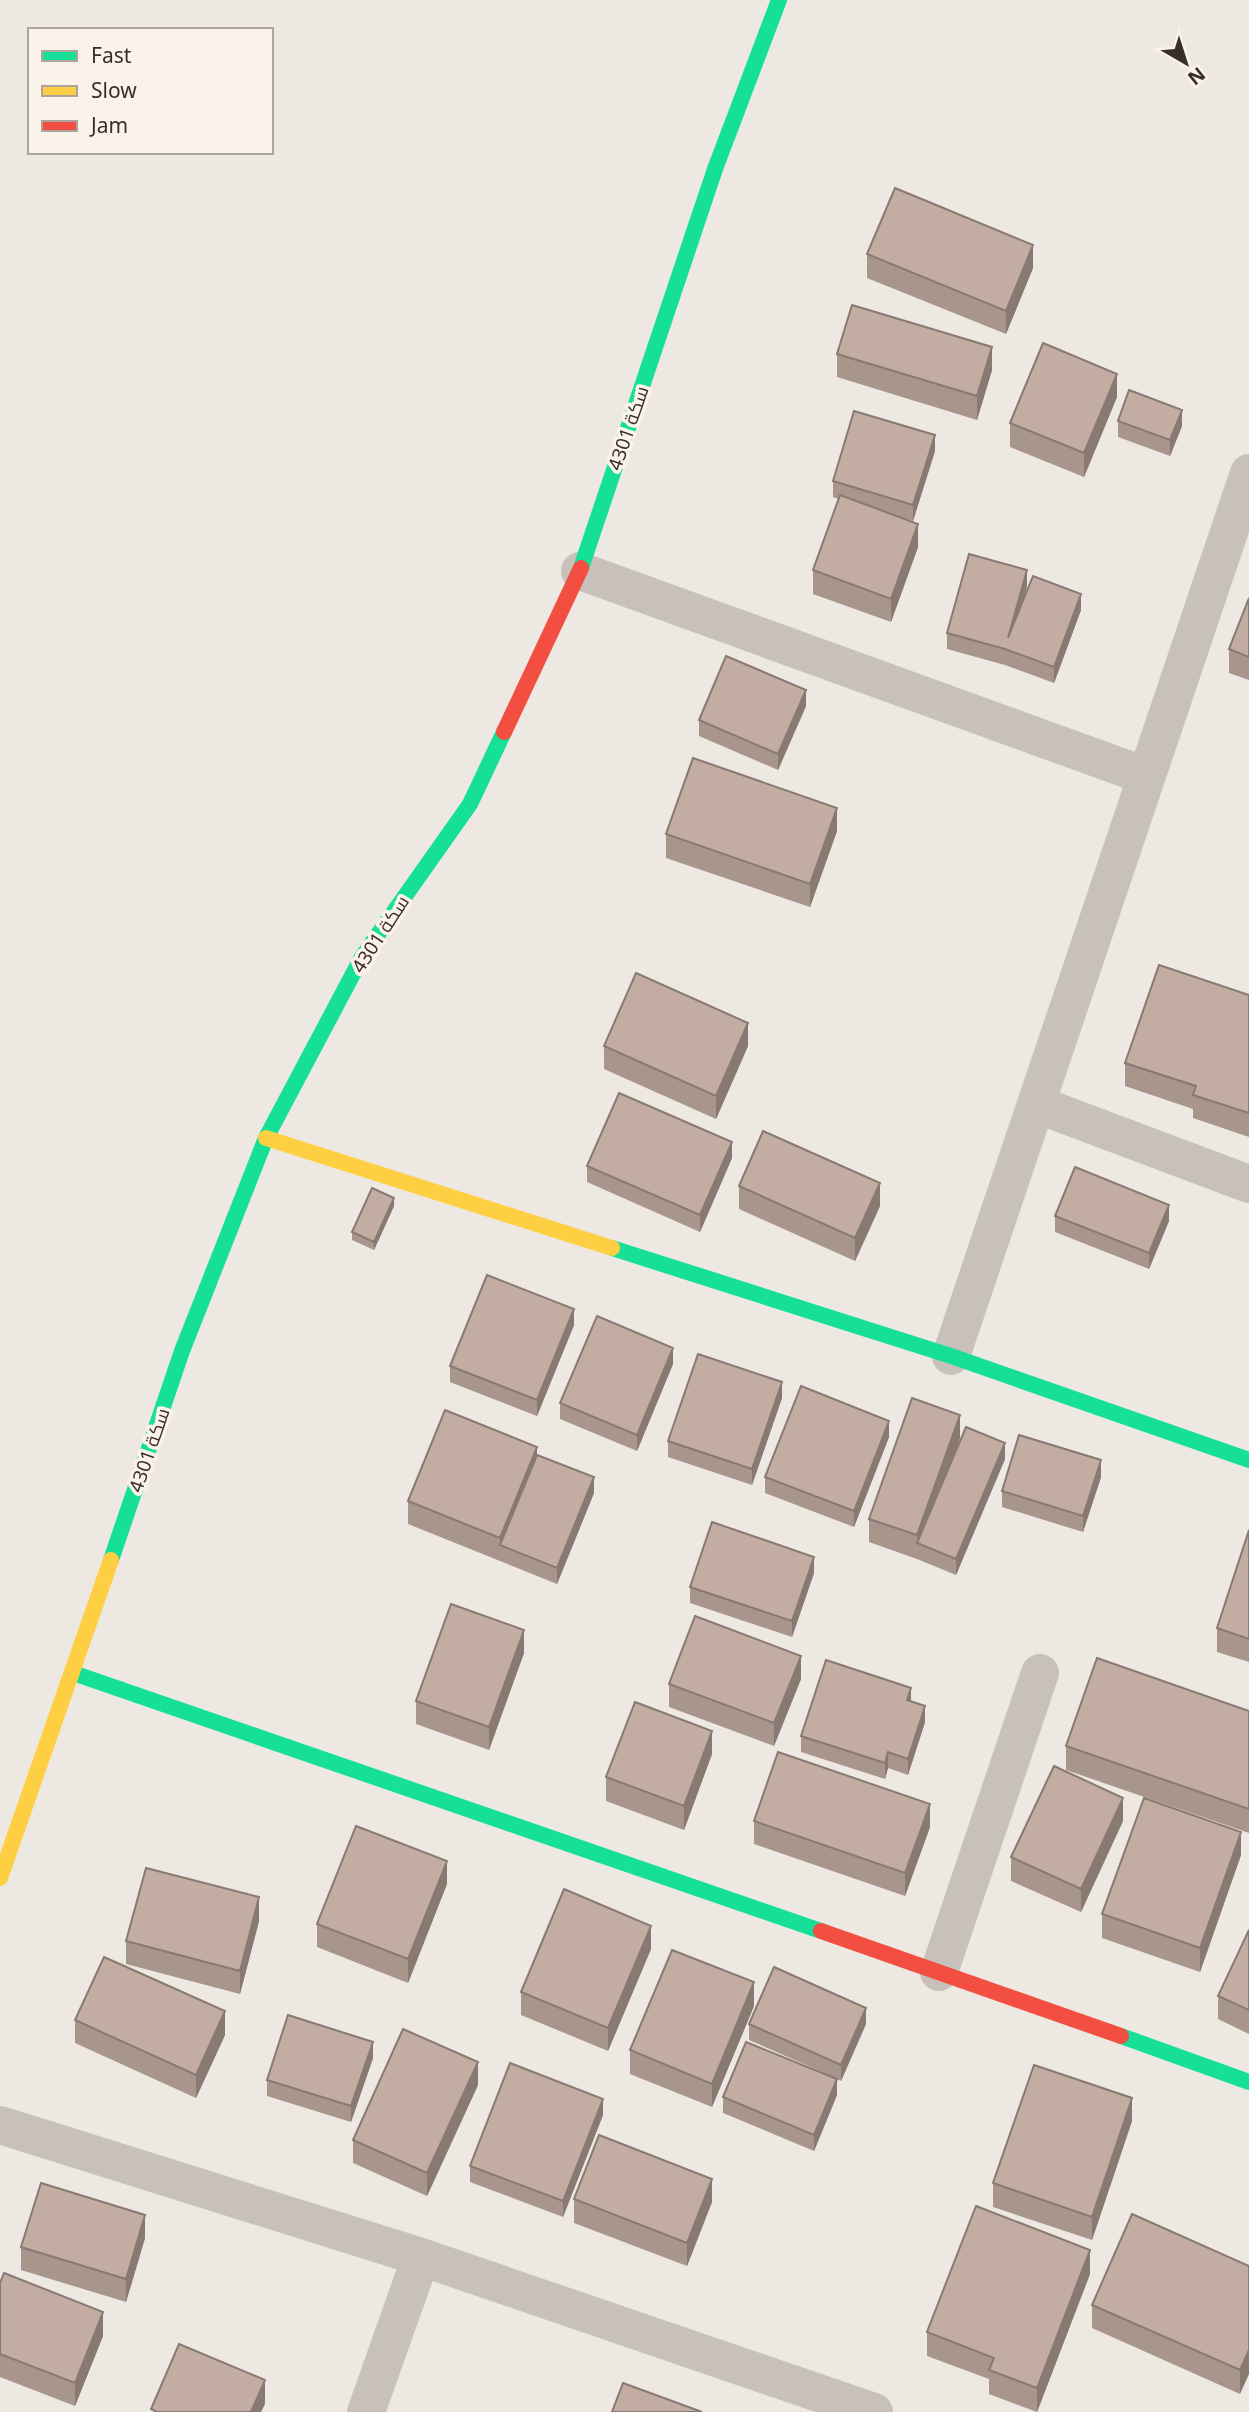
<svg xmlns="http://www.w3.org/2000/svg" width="1249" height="2412" viewBox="0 0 1249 2412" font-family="'Noto Sans',Cairo,sans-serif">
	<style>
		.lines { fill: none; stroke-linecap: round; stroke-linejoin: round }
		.street { stroke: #c8c1bb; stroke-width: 38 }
		.fast { stroke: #16e098; stroke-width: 16 }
		.slow { stroke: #ffcf43; stroke-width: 16 }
		.jam { stroke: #f24e42; stroke-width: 16 }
		.wall { fill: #a8958c }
		.shaded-wall { fill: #887972 }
		.building { fill: #c3ada3; stroke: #887972; stroke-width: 2 }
		.labels { text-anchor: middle; stroke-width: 7; stroke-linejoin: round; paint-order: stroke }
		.street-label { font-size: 19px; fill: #392e29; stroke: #fbf3ea }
	</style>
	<rect width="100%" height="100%" fill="#eee8e2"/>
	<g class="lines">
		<path class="street" d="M 580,571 L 1146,776
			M 1036,1104 L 1249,1184
			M 951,1356 L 1249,473
			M 939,1972 L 1040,1673
			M 0,2125 L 421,2257 L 874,2412
			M 366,2412 L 421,2257"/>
		<path class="fast" d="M 581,568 L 715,169 L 779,0
			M 612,1248 L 951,1356 L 1249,1460
			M 111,1560 L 182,1351 L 266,1138 L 362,957 L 470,804 L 504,732
			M 73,1673 L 821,1931
			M 1121,2036 L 1249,2082"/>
		<path class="slow" d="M 266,1138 L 612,1248
			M 0,1878 L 111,1560"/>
		<path class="jam" d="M 504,732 L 581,568
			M 821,1931 L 1121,2036"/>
	</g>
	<path class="wall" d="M 867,254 L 1033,268 L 1006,334 L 867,278 Z
		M 837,354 L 992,370 L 977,420 L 837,377 Z
		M 1117,397 L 1084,477 L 1010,447 L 1010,423 Z
		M 1118,421 L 1182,426 L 1170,456 L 1118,437 Z
		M 935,451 L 913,521 L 897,516 L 918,547 L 891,622 L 813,594 L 813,570 L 839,499 L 833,497 L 833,481 Z
		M 1027,586 L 1023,601 L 1081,610 L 1054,683 L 1005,665 L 947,649 L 947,633 Z
		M 1249,598 L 1249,680 L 1229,673 L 1229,649 Z
		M 806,706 L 778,770 L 699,736 L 699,720 Z
		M 837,831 L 810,907 L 666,858 L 666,834 Z
		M 1249,995 L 1249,1137 L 1193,1118 L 1193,1109 L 1125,1086 L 1125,1063 Z
		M 604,1046 L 748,1046 L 716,1119 L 604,1069 Z
		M 732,1158 L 700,1232 L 587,1182 L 587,1166 Z
		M 739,1186 L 880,1206 L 855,1261 L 739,1209 Z
		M 394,1206 L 374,1250 L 352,1240 L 352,1232 Z
		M 1055,1216 L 1169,1221 L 1149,1269 L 1055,1232 Z
		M 574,1325 L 537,1416 L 450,1382 L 450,1366 Z
		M 673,1364 L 637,1451 L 560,1419 L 560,1403 Z
		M 782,1398 L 752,1485 L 668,1457 L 668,1441 Z
		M 889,1437 L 854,1527 L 765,1493 L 765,1477 Z
		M 960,1438 L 955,1452 L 1005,1459 L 956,1575 L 917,1559 L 869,1542 L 869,1519 Z
		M 537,1455 L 594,1493 L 557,1584 L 408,1524 L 408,1501 Z
		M 1101,1477 L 1083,1532 L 1002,1507 L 1002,1491 Z
		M 1249,1530 L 1249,1662 L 1217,1652 L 1217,1628 Z
		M 814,1573 L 792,1637 L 690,1603 L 690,1587 Z
		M 524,1653 L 489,1750 L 416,1724 L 416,1701 Z
		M 801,1679 L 774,1746 L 669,1707 L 669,1684 Z
		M 1249,1711 L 1249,1833 L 1066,1770 L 1066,1746 Z
		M 925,1722 L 908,1775 L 888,1768 L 885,1779 L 801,1752 L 801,1736 Z
		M 712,1754 L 684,1830 L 606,1801 L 606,1777 Z
		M 754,1821 L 930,1827 L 905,1896 L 754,1844 Z
		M 1123,1821 L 1081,1912 L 1011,1881 L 1011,1857 Z
		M 1241,1855 L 1200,1972 L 1102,1938 L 1102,1914 Z
		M 447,1884 L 408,1983 L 317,1947 L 317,1924 Z
		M 259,1921 L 240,1994 L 126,1964 L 126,1941 Z
		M 1249,1930 L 1249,2034 L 1218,2019 L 1218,1996 Z
		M 651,1949 L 608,2051 L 521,2015 L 521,1992 Z
		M 754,2006 L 712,2107 L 630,2074 L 630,2050 Z
		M 75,2020 L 225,2035 L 196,2098 L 75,2043 Z
		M 749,2024 L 866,2024 L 841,2081 L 837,2079 L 837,2095 L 814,2151 L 723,2113 L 723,2097 L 822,2072 L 749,2040 Z
		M 373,2058 L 351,2122 L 267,2096 L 267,2080 Z
		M 478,2085 L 427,2196 L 353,2163 L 353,2140 Z
		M 603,2115 L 563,2217 L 470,2182 L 470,2166 Z
		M 1132,2121 L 1092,2240 L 993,2207 L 993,2183 Z
		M 574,2199 L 712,2202 L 687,2266 L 574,2223 Z
		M 145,2238 L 126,2302 L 21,2270 L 21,2247 Z
		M 1249,2266 L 1240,2394 L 1092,2328 L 1092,2305 Z
		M 1090,2274 L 1037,2412 L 989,2394 L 989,2379 L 927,2356 L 927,2332 Z
		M 0,2283 L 103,2336 L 75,2406 L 0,2377 Z"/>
	<path class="shaded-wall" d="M 1033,245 L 1033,268 L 1006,334 L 1006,311 Z
		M 992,347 L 992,370 L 977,420 L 977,396 Z
		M 1117,374 L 1117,397 L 1084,477 L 1084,453 Z
		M 1182,410 L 1182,426 L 1170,456 L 1170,440 Z
		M 935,435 L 935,451 L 913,521 L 913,505 Z
		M 918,524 L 918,547 L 891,622 L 891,599 Z
		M 1027,570 L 1027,586 L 1009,651 L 1008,638 Z
		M 1081,594 L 1081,610 L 1054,683 L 1054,667 Z
		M 806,690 L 806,706 L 778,770 L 778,754 Z
		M 837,808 L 837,831 L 810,907 L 810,884 Z
		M 748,1023 L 748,1046 L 716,1119 L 716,1096 Z
		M 732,1142 L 732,1158 L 700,1232 L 700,1215 Z
		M 880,1183 L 880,1206 L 855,1261 L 855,1238 Z
		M 394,1198 L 394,1206 L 374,1250 L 374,1242 Z
		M 1169,1205 L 1169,1221 L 1149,1269 L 1149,1253 Z
		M 574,1309 L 574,1325 L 537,1416 L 537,1400 Z
		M 673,1348 L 673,1364 L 637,1451 L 637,1435 Z
		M 782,1382 L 782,1398 L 752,1485 L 752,1469 Z
		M 960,1415 L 960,1438 L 922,1545 L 917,1543 L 917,1535 Z
		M 889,1421 L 889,1437 L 854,1527 L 854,1511 Z
		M 1005,1443 L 1005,1459 L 956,1575 L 956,1559 Z
		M 537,1447 L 537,1471 L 500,1545 L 500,1538 Z
		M 1101,1460 L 1101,1477 L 1083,1532 L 1083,1516 Z
		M 594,1477 L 594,1493 L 557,1584 L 557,1568 Z
		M 814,1557 L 814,1573 L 792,1637 L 792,1621 Z
		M 524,1630 L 524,1653 L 489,1750 L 489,1727 Z
		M 801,1656 L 801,1679 L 774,1746 L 774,1723 Z
		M 911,1688 L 911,1704 L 907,1700 Z
		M 925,1706 L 925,1722 L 908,1775 L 908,1759 Z
		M 712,1731 L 712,1754 L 684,1830 L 684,1806 Z
		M 888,1752 L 888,1768 L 885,1779 L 885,1763 Z
		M 1123,1798 L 1123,1821 L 1081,1912 L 1081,1889 Z
		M 930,1804 L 930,1827 L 905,1896 L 905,1873 Z
		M 1241,1832 L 1241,1855 L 1200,1972 L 1200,1948 Z
		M 447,1861 L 447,1884 L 408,1983 L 408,1959 Z
		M 259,1897 L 259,1921 L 240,1994 L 240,1971 Z
		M 651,1926 L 651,1949 L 608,2051 L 608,2028 Z
		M 754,1982 L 754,2006 L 712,2107 L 712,2084 Z
		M 866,2008 L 866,2024 L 841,2081 L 841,2065 Z
		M 225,2011 L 225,2035 L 196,2098 L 196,2075 Z
		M 373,2042 L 373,2058 L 351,2122 L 351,2106 Z
		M 478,2062 L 478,2085 L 427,2196 L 427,2173 Z
		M 837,2079 L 837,2095 L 814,2151 L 814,2135 Z
		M 1132,2098 L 1132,2121 L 1092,2240 L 1092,2217 Z
		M 603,2099 L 603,2115 L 563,2217 L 563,2201 Z
		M 712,2179 L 712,2202 L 687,2266 L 687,2243 Z
		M 145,2215 L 145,2238 L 126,2302 L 126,2279 Z
		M 1090,2250 L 1090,2274 L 1037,2412 L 1037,2388 Z
		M 103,2312 L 103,2336 L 75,2406 L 75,2383 Z
		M 1249,2350 L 1249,2374 L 1240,2394 L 1240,2370 Z
		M 265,2380 L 265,2404 L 261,2412 L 251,2412 Z"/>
	<path class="building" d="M 895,188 L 1033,245 L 1006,311 L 867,254 Z
		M 852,305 L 992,347 L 977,396 L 837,354 Z
		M 1043,343 L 1117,374 L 1084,453 L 1010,423 Z
		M 1129,390 L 1182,410 L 1170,440 L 1118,421 Z
		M 854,411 L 935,435 L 913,505 L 833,481 Z
		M 840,495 L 918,524 L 891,599 L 813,570 Z
		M 969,554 L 1027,570 L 1008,638 L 1033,576 L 1081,594 L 1054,667 L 1005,649 L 947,633 Z
		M 1249,598 L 1249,657 L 1229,649 Z
		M 726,656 L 806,690 L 778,754 L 699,720 Z
		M 693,758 L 837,808 L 810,884 L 666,834 Z
		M 1159,965 L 1249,995 L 1249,1113 L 1193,1095 L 1196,1086 L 1125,1063 Z
		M 636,973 L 748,1023 L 716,1096 L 604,1046 Z
		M 619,1093 L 732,1142 L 700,1215 L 587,1166 Z
		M 763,1131 L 880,1183 L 855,1238 L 739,1186 Z
		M 1075,1167 L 1169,1205 L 1149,1253 L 1055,1216 Z
		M 372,1188 L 394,1198 L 374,1242 L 352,1232 Z
		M 487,1275 L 574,1309 L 537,1400 L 450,1366 Z
		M 597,1316 L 673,1348 L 637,1435 L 560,1403 Z
		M 698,1354 L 782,1382 L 752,1469 L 668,1441 Z
		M 801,1386 L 889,1421 L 854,1511 L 765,1477 Z
		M 912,1398 L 960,1415 L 917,1535 L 869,1519 Z
		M 445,1410 L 537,1447 L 500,1538 L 408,1501 Z
		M 966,1427 L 1005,1443 L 956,1559 L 917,1543 Z
		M 1019,1435 L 1101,1460 L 1083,1516 L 1002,1491 Z
		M 537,1455 L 594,1477 L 557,1568 L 500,1545 Z
		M 712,1522 L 814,1557 L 792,1621 L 690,1587 Z
		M 1249,1530 L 1249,1639 L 1217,1628 Z
		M 451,1604 L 524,1630 L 489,1727 L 416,1701 Z
		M 695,1616 L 801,1656 L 774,1723 L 669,1684 Z
		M 1097,1658 L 1249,1711 L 1249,1809 L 1066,1746 Z
		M 826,1660 L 911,1688 L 907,1700 L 925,1706 L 908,1759 L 888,1752 L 885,1763 L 801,1736 Z
		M 635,1702 L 712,1731 L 684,1806 L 606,1777 Z
		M 778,1752 L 930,1804 L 905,1873 L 754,1821 Z
		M 1054,1766 L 1123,1798 L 1081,1889 L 1011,1857 Z
		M 1144,1798 L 1241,1832 L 1200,1948 L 1102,1914 Z
		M 356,1826 L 447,1861 L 408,1959 L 317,1924 Z
		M 146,1868 L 259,1897 L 240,1971 L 126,1941 Z
		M 564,1889 L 651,1926 L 608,2028 L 521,1992 Z
		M 1249,1930 L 1249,2010 L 1218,1996 Z
		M 672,1950 L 754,1982 L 712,2084 L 630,2050 Z
		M 104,1957 L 225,2011 L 196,2075 L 75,2020 Z
		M 774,1967 L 866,2008 L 841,2065 L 749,2024 Z
		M 288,2015 L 373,2042 L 351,2106 L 267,2080 Z
		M 403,2029 L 478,2062 L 427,2173 L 353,2140 Z
		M 746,2042 L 837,2079 L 814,2135 L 723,2097 Z
		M 510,2063 L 603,2099 L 563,2201 L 470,2166 Z
		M 1034,2065 L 1132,2098 L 1092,2217 L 993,2183 Z
		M 599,2135 L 712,2179 L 687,2243 L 574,2199 Z
		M 41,2183 L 145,2215 L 126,2279 L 21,2247 Z
		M 976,2206 L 1090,2250 L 1037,2388 L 989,2370 L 994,2358 L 927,2332 Z
		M 1132,2214 L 1249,2266 L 1249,2350 L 1240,2370 L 1092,2305 Z
		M 4,2273 L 103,2312 L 75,2383 L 0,2354 L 0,2283 Z
		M 179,2344 L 265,2380 L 251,2412 L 157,2412 L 151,2409 Z
		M 623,2383 L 702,2412 L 612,2412 Z"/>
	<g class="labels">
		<g class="street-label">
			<text transform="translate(628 428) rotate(-71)" y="7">سكة 4301</text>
			<text transform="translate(380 934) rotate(-57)" y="7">سكة 4301</text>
			<text transform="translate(149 1450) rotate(-71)" y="7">سكة 4301</text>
		</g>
	</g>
	<rect x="28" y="28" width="245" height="126" fill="#fbf3ea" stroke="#ada49d" stroke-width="2"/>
	<rect x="42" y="51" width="35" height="10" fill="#16e098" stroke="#ada49d" stroke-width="2"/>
	<text x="91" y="63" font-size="21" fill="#392e29">Fast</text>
	<rect x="42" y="86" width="35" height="10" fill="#ffcf43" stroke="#ada49d" stroke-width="2"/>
	<text x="91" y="98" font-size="21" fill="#392e29">Slow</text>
	<rect x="42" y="121" width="35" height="10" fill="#f24e42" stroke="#ada49d" stroke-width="2"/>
	<text x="91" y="133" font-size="21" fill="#392e29">Jam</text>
	<g transform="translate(1186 63) rotate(141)" stroke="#fbf3ea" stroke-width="5" paint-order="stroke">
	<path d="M0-5L12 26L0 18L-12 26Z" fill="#392e29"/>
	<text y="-10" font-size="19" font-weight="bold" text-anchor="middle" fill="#392e29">N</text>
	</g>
</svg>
